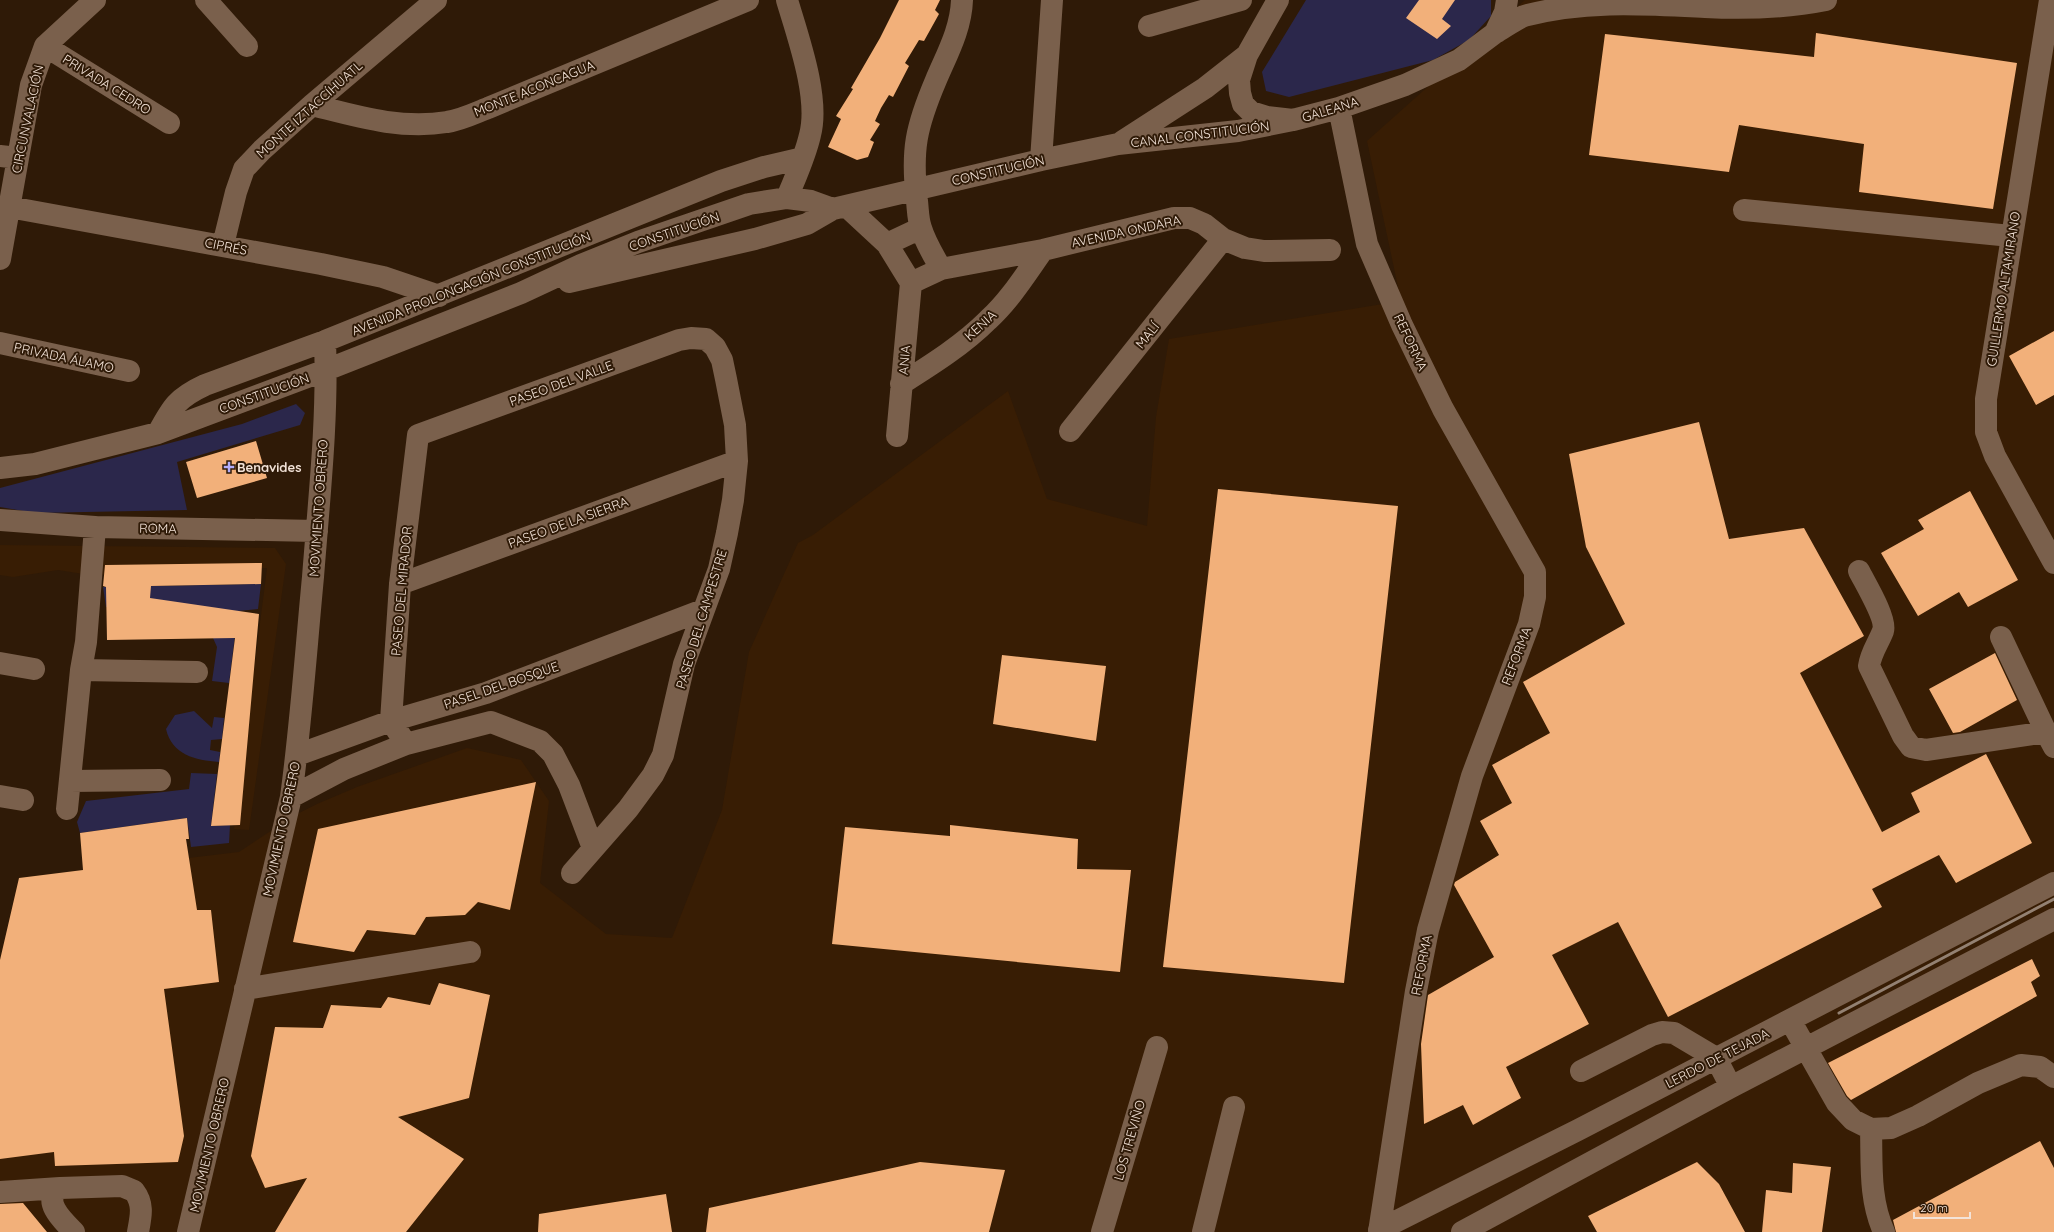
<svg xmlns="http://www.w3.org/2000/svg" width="2054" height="1232" viewBox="0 0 2054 1232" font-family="Quicksand,sans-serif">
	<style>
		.built { fill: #381d04 }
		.green { fill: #2b274b }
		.building { fill: #f2b07a }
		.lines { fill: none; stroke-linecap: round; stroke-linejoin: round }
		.minor { stroke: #7a604c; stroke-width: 22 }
		.rail { stroke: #938172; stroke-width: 3 }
		.poi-dot { fill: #b3adf9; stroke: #2f1a07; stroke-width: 1.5 }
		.labels { text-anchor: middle; stroke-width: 4; stroke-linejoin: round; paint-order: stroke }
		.street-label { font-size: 13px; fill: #f3e3d8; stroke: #2f1a07 }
		.poi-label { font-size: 13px; font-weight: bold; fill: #f3e3d8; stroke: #2f1a07; text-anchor: start }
	</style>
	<rect width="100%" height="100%" fill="#2f1a07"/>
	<path class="built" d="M 1525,0 L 2054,0 L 2054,1232 L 0,1232 L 0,960 L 19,878 L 239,852 L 295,815 L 317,804 L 357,787 L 467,748 L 521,760 L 549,801 L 540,883 L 606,934 L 672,938 L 722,810 L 749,652 L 798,543 L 813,535 L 1008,391 L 1047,499 L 1147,526 L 1156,417 L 1169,339 L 1401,301 L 1367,141 Z
		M 0,545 L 275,548 L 286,564 L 249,830 L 234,829 L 267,568 L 110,573 L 96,576 L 58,570 L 13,577 L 0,575 Z"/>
	<path class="green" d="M 1306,0 L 1491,0 L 1491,16 L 1469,40 L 1433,60 L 1289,97 L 1266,91 L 1262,72 Z
		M 296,404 L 305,413 L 300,425 L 177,462 L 187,510 L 35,513 L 0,507 L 0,488 L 242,424 Z
		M 261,584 L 258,609 L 238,611 L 229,683 L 212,681 L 217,647 L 213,638 L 212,609 L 106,607 L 103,587 Z
		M 194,711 L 212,728 L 214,717 L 224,718 L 222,739 L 211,740 L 210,750 L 220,752 L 219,762 C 195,760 172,755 166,729 L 175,715 Z
		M 191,773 L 217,774 L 211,826 L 230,825 L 229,843 L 191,847 L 187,818 L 80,833 L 77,822 L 86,801 L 189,789 Z"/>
	<path class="building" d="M 899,0 L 940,0 L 935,10 L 939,14 L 924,41 L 919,40 L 905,63 L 909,66 L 893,97 L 889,95 L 881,108 L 875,121 L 880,124 L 870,140 L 874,142 L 868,157 L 857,160 L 828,147 L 841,119 L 836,116 L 853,89 L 851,88 L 880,38 Z
		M 1419,0 L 1455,0 L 1442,19 L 1451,26 L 1437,39 L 1406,18 Z
		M 1816,33 L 2017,63 L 1993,209 L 1859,192 L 1864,144 L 1739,125 L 1729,172 L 1589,155 L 1605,34 L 1814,57 Z
		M 2054,331 L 2054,395 L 2036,405 L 2009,356 Z
		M 1699,422 L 1729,539 L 1804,528 L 1864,636 L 1800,673 L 1882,832 L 1920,812 L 1911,793 L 1986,754 L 2032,843 L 1956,883 L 1939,855 L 1872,889 L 1882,907 L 1668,1017 L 1618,922 L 1552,955 L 1589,1024 L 1506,1067 L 1521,1098 L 1473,1125 L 1463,1105 L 1424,1124 L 1421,1044 L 1428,995 L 1494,957 L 1454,885 L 1455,882 L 1499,855 L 1480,821 L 1512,803 L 1492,765 L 1550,733 L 1523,682 L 1625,624 L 1586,547 L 1569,454 Z
		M 256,441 L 267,478 L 197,498 L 186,462 Z
		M 1218,489 L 1398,506 L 1344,983 L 1163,967 Z
		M 1970,491 L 2018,580 L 1968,607 L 1959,592 L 1918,616 L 1881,553 L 1924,529 L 1918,520 Z
		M 262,563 L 261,584 L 151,586 L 150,598 L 259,614 L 240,825 L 211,826 L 235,638 L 107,640 L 106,587 L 103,586 L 105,565 Z
		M 1995,653 L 2017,700 L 1960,732 L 1953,733 L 1929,689 Z
		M 1002,655 L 1106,666 L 1096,741 L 993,724 Z
		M 536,782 L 510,910 L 478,902 L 465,915 L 426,917 L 415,935 L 367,930 L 354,952 L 293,942 L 318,829 Z
		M 187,818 L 189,839 L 186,839 L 197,910 L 211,910 L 219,982 L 164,989 L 184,1136 L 178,1162 L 55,1166 L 54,1152 L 0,1159 L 0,960 L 19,878 L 83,870 L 80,833 Z
		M 950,825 L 1078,839 L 1077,869 L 1131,870 L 1120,972 L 832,944 L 845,827 L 950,836 Z
		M 2032,959 L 2040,976 L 2031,982 L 2037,996 L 1851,1100 L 1847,1096 L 1828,1063 Z
		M 439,983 L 490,995 L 469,1098 L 398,1117 L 464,1159 L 406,1232 L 275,1232 L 307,1178 L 265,1188 L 251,1156 L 275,1027 L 323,1028 L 331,1005 L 381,1008 L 388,997 L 430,1005 Z
		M 2040,1141 L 2054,1168 L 2054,1232 L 1896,1232 L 1893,1220 Z
		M 920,1162 L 1005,1170 L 989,1232 L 706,1232 L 709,1208 Z
		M 1697,1162 L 1719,1184 L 1745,1232 L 1597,1232 L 1588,1216 Z
		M 1793,1163 L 1831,1167 L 1822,1232 L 1762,1232 L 1766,1190 L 1792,1193 Z
		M 666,1194 L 672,1232 L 538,1232 L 539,1214 Z
		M 23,1203 L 47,1232 L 0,1232 L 0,1204 Z"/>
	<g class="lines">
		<path class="minor" d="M 206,0 L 247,46
			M 1278,0 L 1247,55 L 1239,80 L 1240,93 L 1243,104 L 1251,112 L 1267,117 L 1293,120 L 1339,108 L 1405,85 L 1459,60 L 1495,33 L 1505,12 L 1507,0
			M 2050,0 L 1986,399 L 1986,432 L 1995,456 L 2054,563
			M 1149,26 L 1241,0
			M 1495,33 C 1504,28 1514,20 1524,16 C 1583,0 1644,4 1705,7 C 1745,9 1786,8 1826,0
			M 45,46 L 169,123
			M 312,105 C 356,116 401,130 447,122 C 461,120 475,113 488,108 L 748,0
			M 1339,108 L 1367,244 L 1402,325 L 1443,409 L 1535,572 L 1535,597 L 1529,624 L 1472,776 L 1428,930 L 1416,991 L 1379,1232
			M 1123,141 L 1205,88 L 1247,55
			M 0,156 L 18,158
			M 1041,160 L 1052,0
			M 787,198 C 795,178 805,157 810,135 C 820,98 798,37 787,0
			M 846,206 L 887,244 L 911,283
			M 9,207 L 321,264 L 383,277 L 439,296
			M 1744,210 L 2011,236
			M 887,244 L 921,228
			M 223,245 L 236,192 L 244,169 L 262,150 L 312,105 L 436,0
			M 0,259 L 31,85 L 45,46 L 95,0
			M 941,269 C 934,256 925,242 921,228 C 918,220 918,210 917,201 C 911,150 916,127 936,80 C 947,54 961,29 962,0
			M 569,282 L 755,239 L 807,224 L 833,209 L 1041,160 L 1118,144 L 1238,131 L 1293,120
			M 911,283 L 941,269 L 1043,250 L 1174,218 L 1190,218 L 1204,224 L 1223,239 L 1245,248 L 1264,251 L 1330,250
			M 0,343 L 129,371
			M 901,384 C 931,365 963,345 988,320 C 1010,300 1026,274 1043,250
			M 1070,431 L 1223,239
			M 158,433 C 172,407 177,398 205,385 L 325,341 L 721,181 L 764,167 L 803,158
			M 897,436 L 911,283
			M 0,468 L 35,464 L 158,433 L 326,370 L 521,293 L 581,265 L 638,242 L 749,204 L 787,198 L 811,201 L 833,209
			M 0,520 L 95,527 L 317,531
			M 95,527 L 86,642 L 81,670 L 197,672
			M 1859,571 C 1865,583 1887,619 1883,631 C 1878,644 1871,652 1869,666 L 1903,736 L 1911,747 L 1926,750 L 2046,732 L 2054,747
			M 400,584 L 737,461
			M 2001,637 L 2046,732
			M 0,663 L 34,669
			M 406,744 L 391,721 L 400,584 L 418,435 L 679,340 L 691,338 L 706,339 L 715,347 L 722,360 L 726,379 L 735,425 L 737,461 L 733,500 L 727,533 L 719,569 L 684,664 L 663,755 L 653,775 L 628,809 L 572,873
			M 297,755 L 391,721 L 486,693 L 703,610
			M 70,781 L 160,780
			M 0,796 L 23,800
			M 291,797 L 344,769 L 406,744 L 491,722 L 540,741 L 553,754 L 569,785 L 593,848
			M 67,809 L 81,670
			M 245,989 L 470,952
			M 1790,1020 L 1837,1103 L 1853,1120 L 1871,1129 L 1891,1128 L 1918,1116 L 1978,1083 L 2021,1065 L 2040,1067 L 2054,1077
			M 1581,1071 L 1652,1035 L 1662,1032 L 1674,1033 L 1716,1058 L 1731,1087
			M 1871,1129 C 1872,1164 1869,1199 1884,1232
			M 0,1192 L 60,1188
			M 1379,1230 L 1578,1130 L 2054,883
			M 74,1232 C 64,1222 40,1200 60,1188 L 122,1186 L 134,1191 C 144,1204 141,1216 138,1232
			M 188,1232 L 291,797 C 301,724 306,650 313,577 C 319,499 328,419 325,341
			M 1102,1232 L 1157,1047
			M 1203,1232 L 1234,1107
			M 1462,1232 L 1731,1087 L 2054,919"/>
		<path class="rail" d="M 1839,1013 L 2054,899"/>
	</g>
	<path class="poi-dot" d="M227 461h4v4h4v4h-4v4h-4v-4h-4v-4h4z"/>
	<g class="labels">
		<g class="street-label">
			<text transform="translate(107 84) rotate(32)" y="5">PRIVADA CEDRO</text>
			<text transform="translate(534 88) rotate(-22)" y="5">MONTE ACONCAGUA</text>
			<text transform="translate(309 109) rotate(-42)" y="5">MONTE IZTACCÍHUATL</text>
			<text transform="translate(1330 109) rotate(-17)" y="5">GALEANA</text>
			<text transform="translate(27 119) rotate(-78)" y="5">CIRCUNVALACIÓN</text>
			<text transform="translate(1200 134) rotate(-7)" y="5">CANAL CONSTITUCIÓN</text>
			<text transform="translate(998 170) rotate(-13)" y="5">CONSTITUCIÓN</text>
			<text transform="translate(674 231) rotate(-19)" y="5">CONSTITUCIÓN</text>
			<text transform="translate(1126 231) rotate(-12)" y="5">AVENIDA ONDARA</text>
			<text transform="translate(226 246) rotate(11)" y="5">CIPRÉS</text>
			<text transform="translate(471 283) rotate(-22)" y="5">AVENIDA PROLONGACIÓN CONSTITUCIÓN</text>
			<text transform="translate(2003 289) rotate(-81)" y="5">GUILLERMO ALTAMIRANO</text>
			<text transform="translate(980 325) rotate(-42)" y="5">KENIA</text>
			<text transform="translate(1147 335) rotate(-51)" y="5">MALÍ</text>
			<text transform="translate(1411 342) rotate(65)" y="5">REFORMA</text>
			<text transform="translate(64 357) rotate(12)" y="5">PRIVADA ÁLAMO</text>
			<text transform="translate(904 360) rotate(-85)" y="5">ANIA</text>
			<text transform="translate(561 383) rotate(-20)" y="5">PASEO DEL VALLE</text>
			<text transform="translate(264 393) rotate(-20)" y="5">CONSTITUCIÓN</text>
			<text transform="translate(318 508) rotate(-86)" y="5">MOVIMIENTO OBRERO</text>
			<text transform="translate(568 522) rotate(-20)" y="5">PASEO DE LA SIERRA</text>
			<text transform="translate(158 528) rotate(1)" y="5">ROMA</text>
			<text transform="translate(401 591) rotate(-85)" y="5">PASEO DEL MIRADOR</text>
			<text transform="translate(701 619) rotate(-73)" y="5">PASEO DEL CAMPESTRE</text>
			<text transform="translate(1516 656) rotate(-69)" y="5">REFORMA</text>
			<text transform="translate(501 685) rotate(-19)" y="5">PASEL DEL BOSQUE</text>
			<text transform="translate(281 829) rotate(-78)" y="5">MOVIMIENTO OBRERO</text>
			<text transform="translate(1421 965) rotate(-79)" y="5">REFORMA</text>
			<text transform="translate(1717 1058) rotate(-27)" y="5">LERDO DE TEJADA</text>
			<text transform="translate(1129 1140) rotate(-74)" y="5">LOS TREVIÑO</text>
			<text transform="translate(209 1145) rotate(-77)" y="5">MOVIMIENTO OBRERO</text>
		</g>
		<g class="poi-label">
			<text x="237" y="472">Benavides</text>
		</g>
	</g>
	<path d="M1914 1212v6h56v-6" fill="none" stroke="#f3e3d8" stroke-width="2"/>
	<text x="1920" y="1212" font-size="12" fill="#f3e3d8" stroke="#2f1a07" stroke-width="3" paint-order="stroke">20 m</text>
</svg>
